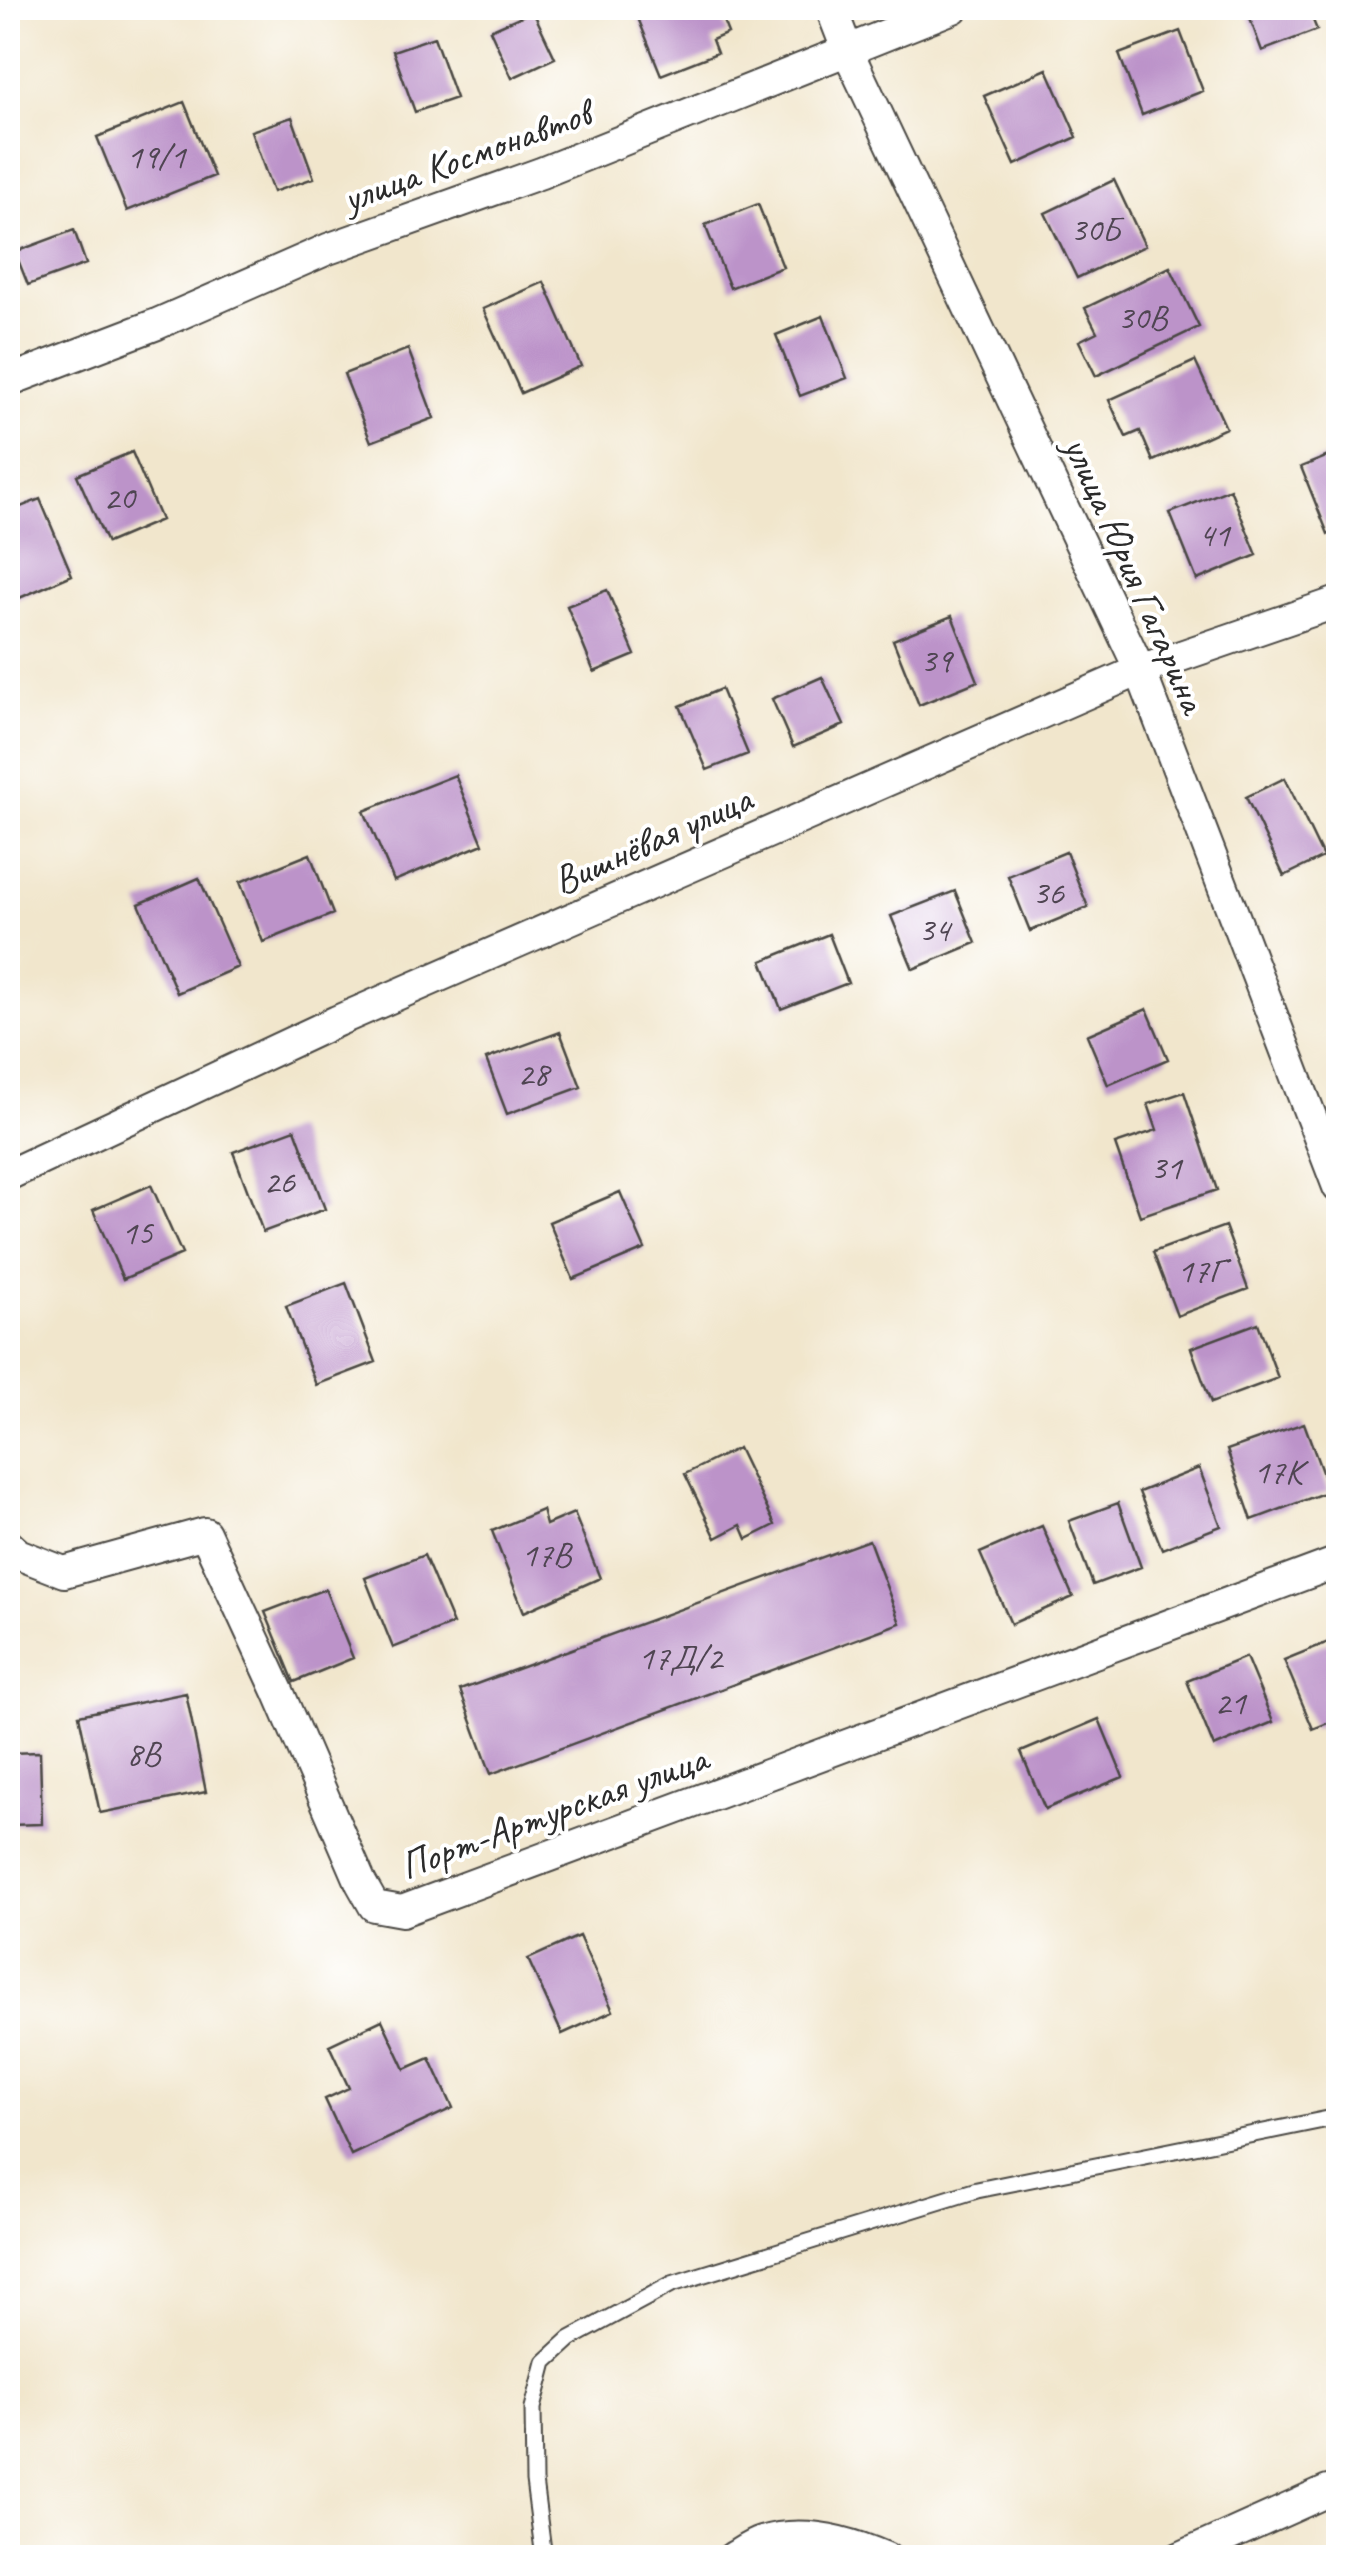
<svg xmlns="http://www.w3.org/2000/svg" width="1346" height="2565" viewBox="0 0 1346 2565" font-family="Caveat,sans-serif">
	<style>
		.building { fill: #bc93c9 }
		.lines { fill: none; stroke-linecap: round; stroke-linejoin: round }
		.lane-casing { stroke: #494743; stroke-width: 19 }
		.street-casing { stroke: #494743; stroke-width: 34 }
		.lane { stroke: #fff; stroke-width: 15 }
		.street { stroke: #fff; stroke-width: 30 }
		.labels { text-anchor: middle; stroke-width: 8; stroke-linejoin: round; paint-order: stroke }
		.number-label { font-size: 35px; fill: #4f4552 }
		.street-label { font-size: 40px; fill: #2b2b2b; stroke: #fff }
	</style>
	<rect width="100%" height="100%" fill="#fff"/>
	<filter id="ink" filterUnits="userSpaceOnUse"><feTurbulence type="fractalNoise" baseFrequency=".01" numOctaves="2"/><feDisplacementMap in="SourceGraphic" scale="20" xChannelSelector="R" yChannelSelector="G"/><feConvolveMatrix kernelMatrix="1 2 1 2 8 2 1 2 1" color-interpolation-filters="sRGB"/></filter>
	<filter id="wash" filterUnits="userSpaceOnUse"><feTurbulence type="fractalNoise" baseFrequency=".0048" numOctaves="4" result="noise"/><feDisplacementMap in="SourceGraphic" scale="40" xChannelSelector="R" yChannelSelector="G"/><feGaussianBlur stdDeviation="2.25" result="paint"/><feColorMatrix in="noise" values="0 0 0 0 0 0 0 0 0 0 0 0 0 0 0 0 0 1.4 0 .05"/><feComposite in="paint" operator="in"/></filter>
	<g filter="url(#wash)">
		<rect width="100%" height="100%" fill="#f1e6cc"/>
		<g id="blocks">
			<path class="building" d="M 650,8 L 718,8 L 728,33 L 712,40 L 717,53 L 661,75 L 636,13 Z
				M 1246,8 L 1308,8 L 1317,30 L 1262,51 Z
				M 533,11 L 555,58 L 512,78 L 490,30 Z
				M 1180,31 L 1203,91 L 1142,115 L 1119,54 Z
				M 434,37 L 456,98 L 415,112 L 393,51 Z
				M 1047,69 L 1077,137 L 1015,165 L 984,96 Z
				M 184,102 L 214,176 L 127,211 L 97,137 Z
				M 292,117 L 314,178 L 273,192 L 251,131 Z
				M 1114,180 L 1145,246 L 1077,278 L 1045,213 Z
				M 758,204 L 783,267 L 730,288 L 705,225 Z
				M 74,230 L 86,264 L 28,285 L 15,252 Z
				M 1170,267 L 1199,327 L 1096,376 L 1079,341 L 1097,332 L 1085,308 Z
				M 544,282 L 581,366 L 521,393 L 483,309 Z
				M 823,316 L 847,378 L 800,396 L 776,335 Z
				M 408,349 L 434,418 L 371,442 L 344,374 Z
				M 1195,361 L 1226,428 L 1153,461 L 1140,431 L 1126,437 L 1109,400 Z
				M 132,452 L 161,520 L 107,543 L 77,475 Z
				M 1338,452 L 1338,530 L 1328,534 L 1301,467 Z
				M 1230,489 L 1257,555 L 1197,580 L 1170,513 Z
				M 40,499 L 72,575 L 8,603 L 8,512 Z
				M 607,590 L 635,655 L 594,672 L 567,606 Z
				M 952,616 L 978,681 L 919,705 L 893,640 Z
				M 822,677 L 844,725 L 793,747 L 772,699 Z
				M 721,689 L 748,754 L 707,770 L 680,706 Z
				M 455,775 L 483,844 L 394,881 L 364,811 Z
				M 1285,778 L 1323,857 L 1284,876 L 1246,797 Z
				M 1066,852 L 1088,907 L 1030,931 L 1008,876 Z
				M 310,854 L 333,914 L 263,942 L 240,882 Z
				M 199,878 L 238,967 L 177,993 L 139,904 Z
				M 955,891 L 976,943 L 913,969 L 891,916 Z
				M 829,934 L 848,983 L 781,1009 L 762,961 Z
				M 1147,1009 L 1168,1059 L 1108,1085 L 1087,1035 Z
				M 560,1032 L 581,1087 L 507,1114 L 486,1059 Z
				M 1184,1092 L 1217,1190 L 1140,1216 L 1115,1144 L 1157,1130 L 1148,1104 Z
				M 295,1129 L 325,1209 L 263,1232 L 233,1152 Z
				M 151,1185 L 182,1254 L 123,1279 L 93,1210 Z
				M 620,1192 L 645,1249 L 573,1279 L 549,1222 Z
				M 1225,1226 L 1248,1289 L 1177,1316 L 1153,1252 Z
				M 346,1283 L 376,1362 L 316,1385 L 286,1306 Z
				M 1258,1323 L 1278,1378 L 1211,1403 L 1191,1348 Z
				M 1304,1423 L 1329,1491 L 1252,1520 L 1227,1450 Z
				M 738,1448 L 775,1525 L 747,1539 L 741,1525 L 716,1538 L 685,1474 Z
				M 1199,1468 L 1221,1526 L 1162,1549 L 1139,1492 Z
				M 1118,1503 L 1141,1567 L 1093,1585 L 1069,1521 Z
				M 542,1510 L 546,1525 L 574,1513 L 600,1578 L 524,1612 L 492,1531 Z
				M 1042,1526 L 1073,1597 L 1011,1624 L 980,1553 Z
				M 869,1540 L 900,1623 L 491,1774 L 460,1690 Z
				M 424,1555 L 453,1624 L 393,1648 L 365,1578 Z
				M 325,1589 L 353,1658 L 294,1682 L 265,1612 Z
				M 1338,1638 L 1338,1719 L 1313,1729 L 1284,1660 Z
				M 1246,1657 L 1273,1722 L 1214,1747 L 1187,1681 Z
				M 186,1693 L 206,1792 L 100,1813 L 79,1715 Z
				M 1099,1719 L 1123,1777 L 1045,1809 L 1021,1752 Z
				M 40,1752 L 42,1824 L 8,1825 L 8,1753 Z
				M 579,1936 L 613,2011 L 562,2034 L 528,1959 Z
				M 382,2020 L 405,2069 L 430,2058 L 453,2108 L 351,2155 L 325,2099 L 349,2088 L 329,2045 Z"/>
		</g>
	</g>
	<g filter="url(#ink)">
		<use href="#blocks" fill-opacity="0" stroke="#494743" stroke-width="2.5"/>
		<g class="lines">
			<defs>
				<path id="lane" d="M 544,2558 L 534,2481 L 533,2408 L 545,2362 L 570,2339 L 672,2284 L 977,2190 L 1338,2117"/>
				<path id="street" d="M 831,8 L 848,52 L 1140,670 L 1338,1187
					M 8,381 L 157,324 L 328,249 L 541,173 L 953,8
					M 8,1175 L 337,1021 L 1140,670 L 1338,602
					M 8,1545 L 18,1554 L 64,1572 L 205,1533 L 278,1691 L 361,1883 L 374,1906 L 402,1911 L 1338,1562
					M 732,2558 C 741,2553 751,2545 761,2542 C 802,2529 848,2541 886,2558
					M 1179,2558 L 1328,2491"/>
			</defs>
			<use href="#lane" class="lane-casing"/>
			<use href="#street" class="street-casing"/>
			<use href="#lane" class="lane"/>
			<use href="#street" class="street"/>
		</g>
	</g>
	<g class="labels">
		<g class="number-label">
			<text x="156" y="168">19/1</text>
			<text x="1095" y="241">30Б</text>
			<text x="1142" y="329">30В</text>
			<text x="119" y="509">20</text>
			<text x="1214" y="546">41</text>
			<text x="936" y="672">39</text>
			<text x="1048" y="904">36</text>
			<text x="934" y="941">34</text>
			<text x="533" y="1085">28</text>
			<text x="1166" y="1179">31</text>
			<text x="279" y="1193">26</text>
			<text x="137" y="1244">15</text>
			<text x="1201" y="1282">17Г</text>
			<text x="1278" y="1483">17К</text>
			<text x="546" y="1566">17В</text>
			<text x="680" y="1669">17Д/2</text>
			<text x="1230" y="1714">21</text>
			<text x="143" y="1765">8В</text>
		</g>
		<g class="street-label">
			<text transform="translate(466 155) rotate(-20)" y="14">улица Космонавтов</text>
			<text transform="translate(1136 574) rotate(66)" y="14">улица Юрия Гагарина</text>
			<text transform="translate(652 839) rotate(-24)" y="14">Вишнёвая улица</text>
			<text transform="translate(553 1811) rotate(-20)" y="14">Порт-Артурская улица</text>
		</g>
	</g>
	<rect width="1346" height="2565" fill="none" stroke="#fff" stroke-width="40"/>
</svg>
